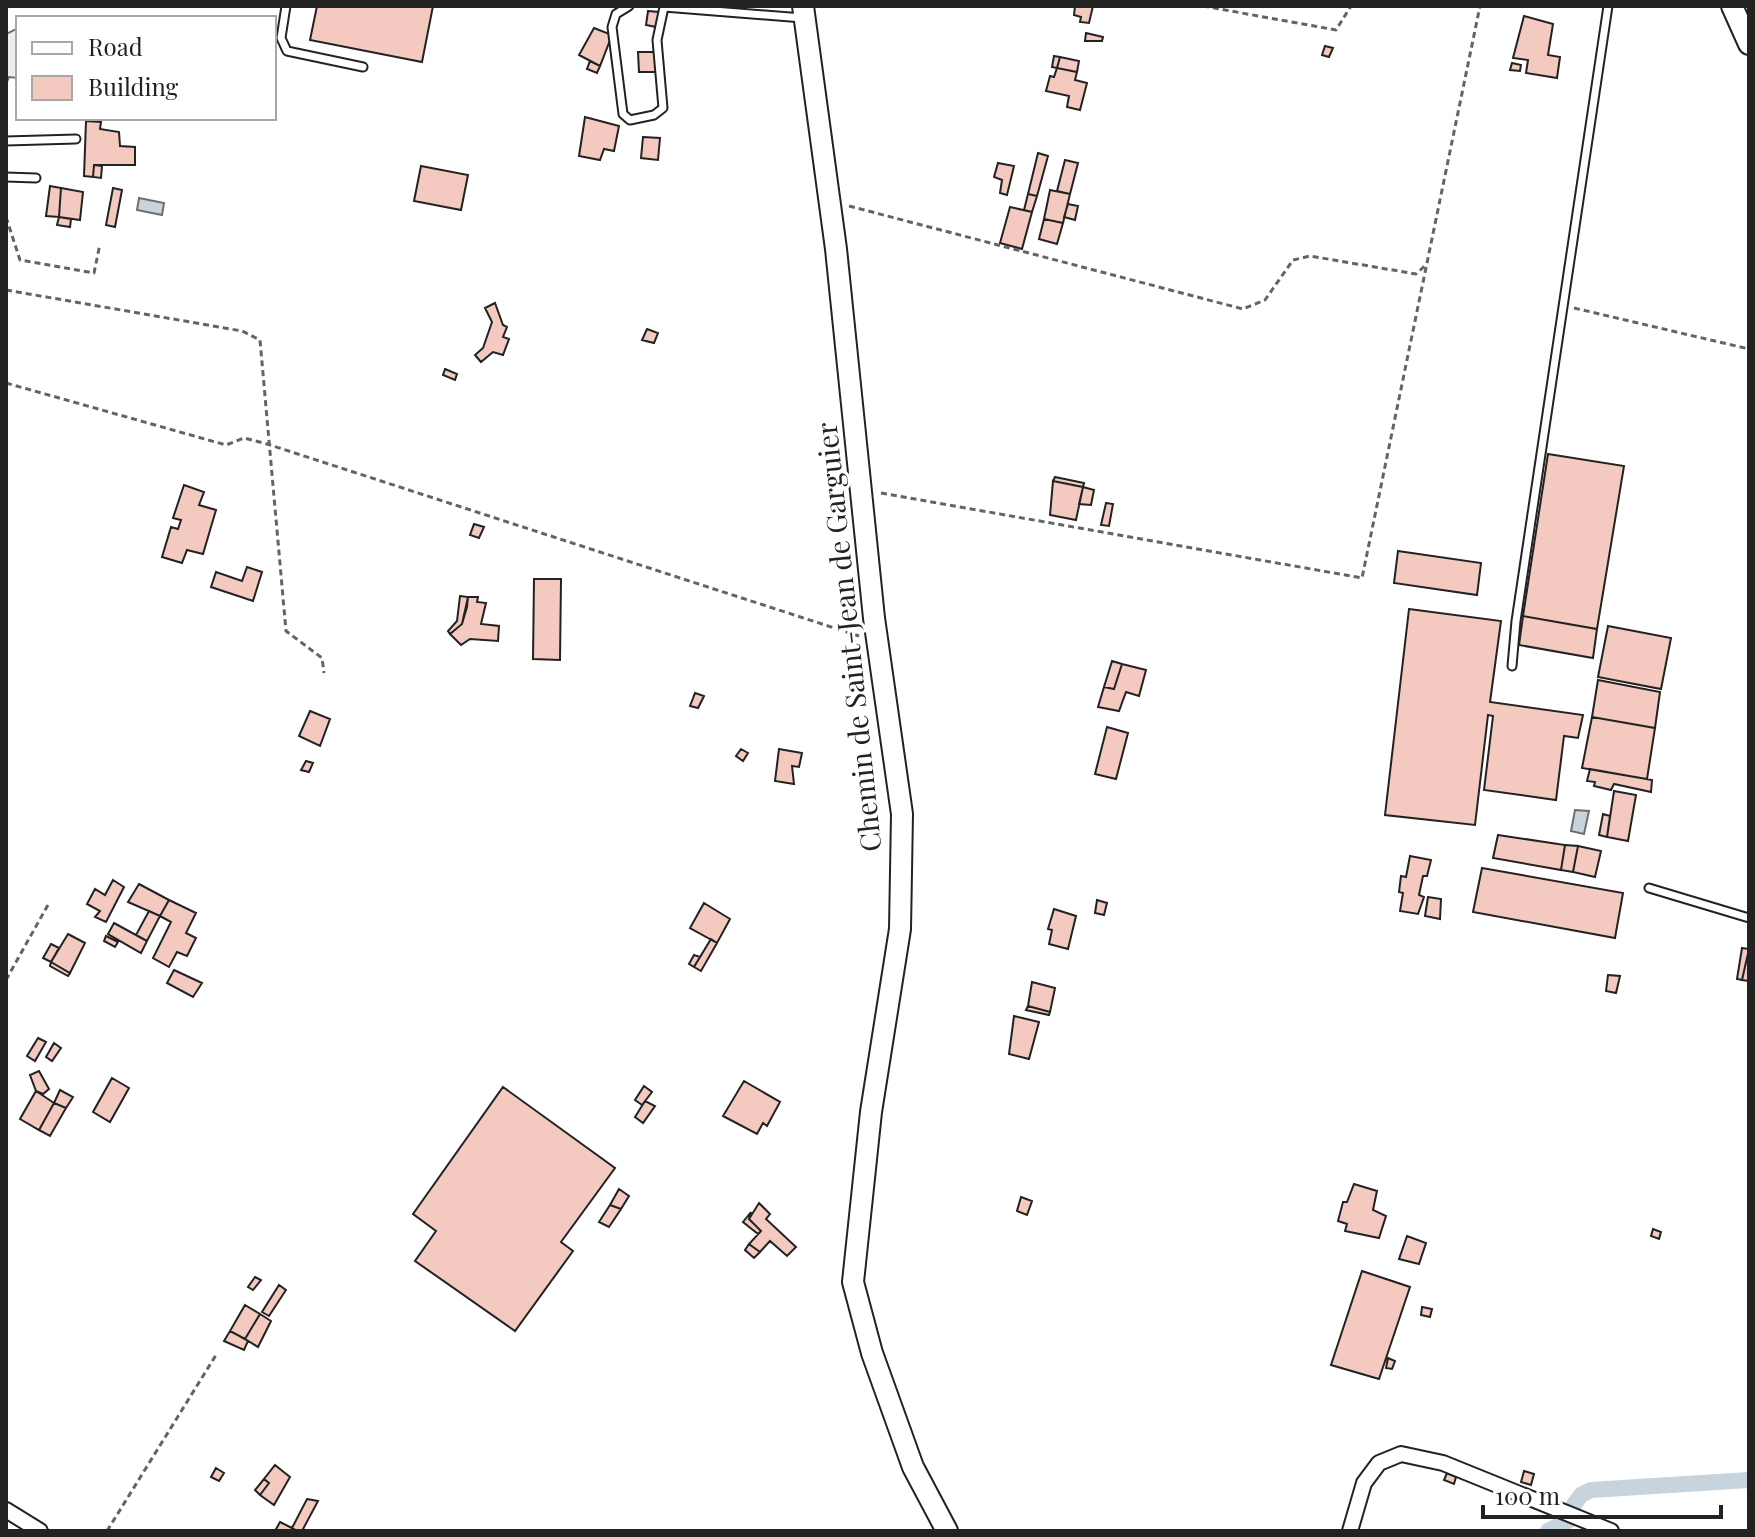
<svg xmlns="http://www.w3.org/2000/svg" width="1755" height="1537" viewBox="0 0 1755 1537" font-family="'Playfair Display',serif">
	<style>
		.parking { fill: #ededed; stroke: #6f6f6f; stroke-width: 2 }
		.water { fill: #c7d3dd; stroke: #6f6f6f; stroke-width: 2 }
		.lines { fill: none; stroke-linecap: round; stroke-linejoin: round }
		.canal { stroke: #c7d3dd; stroke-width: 16 }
		.building { fill: #f3c9c0; stroke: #222; stroke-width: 2 }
		.lane-casing { stroke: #222; stroke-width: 11 }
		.street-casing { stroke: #222; stroke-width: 18 }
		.secondary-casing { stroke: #222; stroke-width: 24 }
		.path { stroke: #646464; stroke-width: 3; stroke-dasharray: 6 4; stroke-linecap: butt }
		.lane { stroke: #fff; stroke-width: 7 }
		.street { stroke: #fff; stroke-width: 14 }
		.secondary { stroke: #fff; stroke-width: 20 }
		.labels { text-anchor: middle; stroke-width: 6; stroke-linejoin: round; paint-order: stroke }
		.street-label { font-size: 28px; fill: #222; stroke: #fff }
	</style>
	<rect width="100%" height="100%" fill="#fff"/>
	<path class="parking" d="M 18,28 L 18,78 L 9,77 L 6,84 L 6,34 Z"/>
	<path class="water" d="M 139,198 L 164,203 L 162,215 L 137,210 Z
		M 1575,810 L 1589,811 L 1584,834 L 1571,831 Z"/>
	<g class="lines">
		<path class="canal" d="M 1573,1506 L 1581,1495 L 1591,1490 L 1749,1480
			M 1548,1531 L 1568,1521"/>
	</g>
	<path class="building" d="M 317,6 L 433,6 L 422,62 L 310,40 Z
		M 1075,6 L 1093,6 L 1089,23 L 1080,22 L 1081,17 L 1074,15 Z
		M 648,11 L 659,12 L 656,27 L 646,25 Z
		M 1524,16 L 1553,24 L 1548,55 L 1560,57 L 1557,78 L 1526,73 L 1528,60 L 1513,58 Z
		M 594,28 L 612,35 L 600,66 L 579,55 Z
		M 1086,33 L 1103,37 L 1102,41 L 1085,41 Z
		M 1325,46 L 1333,48 L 1329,57 L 1322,55 Z
		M 638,52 L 655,52 L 657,72 L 639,72 Z
		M 1054,56 L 1060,57 L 1057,68 L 1052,67 Z
		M 1060,57 L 1079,61 L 1077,72 L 1057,68 Z
		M 590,61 L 600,66 L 597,73 L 587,69 Z
		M 1512,63 L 1521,65 L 1520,71 L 1510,70 Z
		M 1057,68 L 1077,72 L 1075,80 L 1087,83 L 1080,110 L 1067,107 L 1069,96 L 1046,91 L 1050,76 L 1054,77 Z
		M 585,117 L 619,126 L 614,151 L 604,149 L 600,160 L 579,156 Z
		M 86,121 L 101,122 L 100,129 L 119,132 L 120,146 L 135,147 L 135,165 L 94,165 L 93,177 L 84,176 Z
		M 643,137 L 660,138 L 658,160 L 641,158 Z
		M 1038,153 L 1048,156 L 1037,196 L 1028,194 Z
		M 1065,160 L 1078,163 L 1070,194 L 1057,191 Z
		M 998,163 L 1014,166 L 1007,195 L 1000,193 L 1002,180 L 994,177 Z
		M 94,165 L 102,166 L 101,178 L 93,177 Z
		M 421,166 L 468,175 L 461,210 L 414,201 Z
		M 50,186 L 61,188 L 59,217 L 46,216 Z
		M 61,188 L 83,192 L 80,220 L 59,217 Z
		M 113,188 L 122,190 L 115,227 L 106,225 Z
		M 1050,190 L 1070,194 L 1063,223 L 1044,219 Z
		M 1028,194 L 1037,196 L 1032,212 L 1024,210 Z
		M 1068,204 L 1078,206 L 1075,220 L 1064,217 Z
		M 1010,207 L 1032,212 L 1022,249 L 1000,243 Z
		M 59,217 L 71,219 L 70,227 L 57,225 Z
		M 1044,219 L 1063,223 L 1057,244 L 1039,239 Z
		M 495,303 L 503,325 L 507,327 L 503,337 L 509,339 L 503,355 L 493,352 L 481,362 L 475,355 L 483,348 L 492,322 L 485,308 Z
		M 647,329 L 658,333 L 654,343 L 642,340 Z
		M 445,369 L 457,374 L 455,380 L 443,375 Z
		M 1548,454 L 1624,466 L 1597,629 L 1523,616 Z
		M 1055,477 L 1084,483 L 1083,487 L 1053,481 Z
		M 1053,481 L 1083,487 L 1076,520 L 1050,515 Z
		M 184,485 L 204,492 L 199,505 L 216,510 L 203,554 L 187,550 L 182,563 L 162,557 L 171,527 L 178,529 L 181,520 L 173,518 Z
		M 1083,487 L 1094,490 L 1091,505 L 1079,504 Z
		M 1106,503 L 1113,504 L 1109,526 L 1101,525 Z
		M 474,524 L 484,527 L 479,538 L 470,535 Z
		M 1398,551 L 1481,563 L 1477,595 L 1394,583 Z
		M 247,567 L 262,572 L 253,601 L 211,587 L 216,572 L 242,581 Z
		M 534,579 L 561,579 L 560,660 L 533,659 Z
		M 460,596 L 468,597 L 467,607 L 462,624 L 450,634 L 448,631 L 457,621 Z
		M 468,597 L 478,597 L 477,602 L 486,603 L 481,624 L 499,626 L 498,641 L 470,639 L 461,645 L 450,634 L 462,624 Z
		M 1409,609 L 1501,621 L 1490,702 L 1583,715 L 1578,738 L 1564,736 L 1556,800 L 1484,790 L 1493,716 L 1488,715 L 1475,825 L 1385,815 Z
		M 1523,616 L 1597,629 L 1593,658 L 1519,645 Z
		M 1608,626 L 1671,638 L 1661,689 L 1598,677 Z
		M 1112,661 L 1122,664 L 1114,689 L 1104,687 Z
		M 1122,664 L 1146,670 L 1139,696 L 1126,692 L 1119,711 L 1098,707 L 1104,687 L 1114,689 Z
		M 1598,680 L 1660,692 L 1655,728 L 1592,717 Z
		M 695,693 L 704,696 L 698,708 L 690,706 Z
		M 310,711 L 330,719 L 320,746 L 299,736 Z
		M 1592,717 L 1655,728 L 1647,779 L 1582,768 Z
		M 1107,727 L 1128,733 L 1116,779 L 1095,774 Z
		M 741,749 L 748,753 L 743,761 L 736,756 Z
		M 779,749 L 802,753 L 799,767 L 792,766 L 794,784 L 775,781 Z
		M 306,761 L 313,763 L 309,772 L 301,770 Z
		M 1590,769 L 1652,780 L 1651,792 L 1614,784 L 1611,790 L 1594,786 L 1595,782 L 1587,781 Z
		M 1614,791 L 1636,795 L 1628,841 L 1607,837 Z
		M 1603,814 L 1610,816 L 1607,837 L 1599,835 Z
		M 1498,835 L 1565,845 L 1561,870 L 1493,858 Z
		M 1565,845 L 1578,846 L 1573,872 L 1561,870 Z
		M 1578,846 L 1601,851 L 1595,877 L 1573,872 Z
		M 1410,856 L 1431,860 L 1427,876 L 1423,876 L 1419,895 L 1424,897 L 1418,914 L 1400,911 L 1403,893 L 1399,892 L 1401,876 L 1406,877 Z
		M 1482,868 L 1623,893 L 1615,938 L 1473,912 Z
		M 113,880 L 124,887 L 106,922 L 95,917 L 100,911 L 87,904 L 95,889 L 105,895 Z
		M 139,884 L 169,900 L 160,916 L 128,902 Z
		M 1428,897 L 1441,899 L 1440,919 L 1425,916 Z
		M 169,900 L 196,913 L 186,933 L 196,938 L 187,956 L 177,952 L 169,967 L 153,958 L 171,922 L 160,916 Z
		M 1097,900 L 1107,903 L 1104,915 L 1095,913 Z
		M 704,903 L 730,919 L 717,943 L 690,928 Z
		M 1054,909 L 1076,916 L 1068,949 L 1049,944 L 1052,930 L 1048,929 Z
		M 149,911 L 160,916 L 147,941 L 136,935 Z
		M 114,923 L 147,941 L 141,953 L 108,934 Z
		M 68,934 L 85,943 L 70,973 L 51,962 Z
		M 106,936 L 118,942 L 115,947 L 104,941 Z
		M 711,939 L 717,943 L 701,971 L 694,967 Z
		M 51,944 L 59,948 L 51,962 L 43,958 Z
		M 1742,948 L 1749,949 L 1742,980 L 1737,979 Z
		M 1749,949 L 1749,981 L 1742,980 Z
		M 694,955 L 700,957 L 694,967 L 689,964 Z
		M 51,962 L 70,973 L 68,976 L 50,966 Z
		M 174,970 L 202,983 L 193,997 L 167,983 Z
		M 1608,975 L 1620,976 L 1616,993 L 1606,991 Z
		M 1032,982 L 1055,988 L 1050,1012 L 1028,1006 Z
		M 1028,1006 L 1050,1012 L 1049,1015 L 1026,1010 Z
		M 1014,1016 L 1039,1022 L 1029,1059 L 1009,1054 Z
		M 38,1038 L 46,1042 L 35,1061 L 27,1056 Z
		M 54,1043 L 61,1048 L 52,1061 L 46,1057 Z
		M 39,1071 L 49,1089 L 43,1094 L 36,1091 L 30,1075 Z
		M 112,1078 L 129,1088 L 110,1122 L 93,1112 Z
		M 744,1081 L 780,1102 L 767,1126 L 763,1123 L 757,1134 L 723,1116 Z
		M 644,1086 L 652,1092 L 642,1105 L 635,1100 Z
		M 503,1087 L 615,1168 L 561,1242 L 573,1251 L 515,1331 L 415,1261 L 436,1231 L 413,1214 Z
		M 60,1090 L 73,1097 L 66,1108 L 54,1103 Z
		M 36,1091 L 54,1103 L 39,1130 L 20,1119 Z
		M 645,1101 L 655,1106 L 643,1123 L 635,1117 Z
		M 54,1103 L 66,1108 L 50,1136 L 39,1130 Z
		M 1354,1184 L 1377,1191 L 1373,1210 L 1386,1216 L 1379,1238 L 1345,1231 L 1347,1224 L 1338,1221 L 1343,1202 L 1347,1202 Z
		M 619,1189 L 629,1196 L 621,1209 L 610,1205 Z
		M 1021,1197 L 1032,1201 L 1027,1215 L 1017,1211 Z
		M 759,1203 L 770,1214 L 766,1219 L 796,1247 L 787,1256 L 770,1241 L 760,1252 L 749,1244 L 761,1231 L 749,1219 Z
		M 610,1205 L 621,1209 L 609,1227 L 599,1222 Z
		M 751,1212 L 749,1219 L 761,1231 L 758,1234 L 743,1222 Z
		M 1653,1229 L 1661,1232 L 1659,1239 L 1651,1236 Z
		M 1407,1236 L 1426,1243 L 1419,1264 L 1399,1259 Z
		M 749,1244 L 760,1252 L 754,1258 L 745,1250 Z
		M 1362,1271 L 1410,1287 L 1379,1379 L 1331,1365 Z
		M 255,1277 L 261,1280 L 253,1290 L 248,1287 Z
		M 279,1285 L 286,1290 L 284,1293 L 269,1316 L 262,1312 Z
		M 245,1305 L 260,1314 L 245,1339 L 230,1331 Z
		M 1422,1307 L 1432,1309 L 1430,1317 L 1421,1315 Z
		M 260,1314 L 271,1321 L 258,1347 L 245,1339 Z
		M 230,1331 L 248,1341 L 244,1350 L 224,1341 Z
		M 1388,1358 L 1395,1361 L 1392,1369 L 1386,1368 Z
		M 275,1465 L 290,1477 L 274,1505 L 260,1495 L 269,1483 L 264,1479 Z
		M 216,1468 L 224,1473 L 219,1481 L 211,1477 Z
		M 1524,1471 L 1534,1474 L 1531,1485 L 1521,1482 Z
		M 1447,1473 L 1456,1477 L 1454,1484 L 1444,1480 Z
		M 264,1479 L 269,1483 L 260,1495 L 255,1490 Z
		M 307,1499 L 318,1501 L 302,1531 L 297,1531 L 292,1528 Z
		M 280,1522 L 292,1528 L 297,1531 L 275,1531 Z"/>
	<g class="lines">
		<defs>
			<path id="lane" d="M 286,6 L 281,38 L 287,51 L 363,67
				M 629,6 L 616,14 L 612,27 L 623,114 L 630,120 L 654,115 L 663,108 L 657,40 L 664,7 L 803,18
				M 6,141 L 76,139
				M 6,177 L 36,178
				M 1512,666 L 1516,621 L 1608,6
				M 1649,888 L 1749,918"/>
			<path id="street" d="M 6,1510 L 40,1531
				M 1350,1531 L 1364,1483 L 1379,1463 L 1401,1454 L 1443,1463 L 1611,1531"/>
			<path id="secondary" d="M 803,6 L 836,249 L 874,618 L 902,814 L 900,929 L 871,1112 L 853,1282 L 872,1353 L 913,1467 L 947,1531
				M 1732,6 L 1749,44"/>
		</defs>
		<use href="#lane" class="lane-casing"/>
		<use href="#street" class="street-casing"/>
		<use href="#secondary" class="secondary-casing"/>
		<path class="path" d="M 1142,6 L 1155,6
			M 1203,6 L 1336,30 L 1351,6
			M 849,206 L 1243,309 L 1265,300 L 1293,260 L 1310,256 L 1416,274 L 1427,264
			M 6,217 L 20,260 L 94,273 L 100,244
			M 6,290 L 242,331 L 260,340 L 286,631 L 322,658 L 324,673
			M 1574,308 L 1749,349
			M 6,383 L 226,445 L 244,438 L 267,444 L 859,636
			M 881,493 L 1362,578 L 1480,6
			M 6,980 L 49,903
			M 107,1531 L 216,1355"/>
		<use href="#lane" class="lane"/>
		<use href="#street" class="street"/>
		<use href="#secondary" class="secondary"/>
	</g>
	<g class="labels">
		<g class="street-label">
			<text transform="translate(849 637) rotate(-96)" y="10">Chemin de Saint-Jean de Garguier</text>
		</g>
	</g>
	<rect width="1755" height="1537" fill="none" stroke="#222222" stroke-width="16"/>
	<rect x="16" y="16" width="260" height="104" fill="#ffffff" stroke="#a7a7a7" stroke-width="2"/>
	<rect x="32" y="42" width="40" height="12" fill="#ffffff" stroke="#a7a7a7" stroke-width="2"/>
	<text x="88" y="56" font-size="24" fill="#222222">Road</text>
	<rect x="32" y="76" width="40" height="24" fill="#f3c9c0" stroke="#a7a7a7" stroke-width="2"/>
	<text x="88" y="96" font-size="24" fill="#222222">Building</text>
	<path d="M1483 1505v12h238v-12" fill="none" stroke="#222222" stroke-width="4"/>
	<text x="1495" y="1505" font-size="24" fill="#222222" stroke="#ffffff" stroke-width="6" paint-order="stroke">100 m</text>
</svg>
